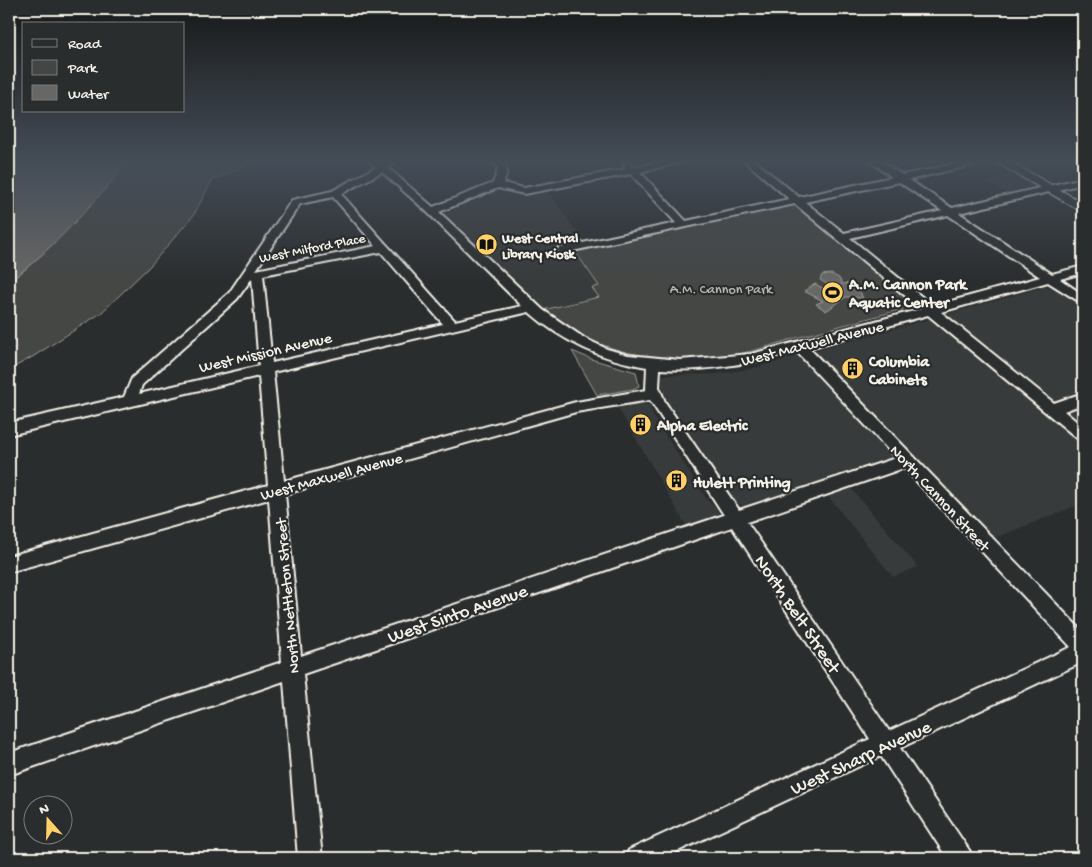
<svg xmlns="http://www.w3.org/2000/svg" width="1092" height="867" viewBox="0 0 1092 867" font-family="'Gochi Hand',sans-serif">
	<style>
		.built { fill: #373a3a }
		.green { fill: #444645; stroke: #9c9c96 }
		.water { fill: #676866; stroke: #9f9f9a }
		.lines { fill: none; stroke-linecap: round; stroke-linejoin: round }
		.minor-casing { stroke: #f4f1e8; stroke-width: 4 }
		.major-casing { stroke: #f4f1e8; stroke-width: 3 }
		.minor { fill: #2a2d2e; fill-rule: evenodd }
		.major { fill: #2a2d2e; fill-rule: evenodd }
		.labels { text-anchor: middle; stroke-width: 4.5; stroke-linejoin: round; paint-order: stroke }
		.far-poi-label { font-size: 14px; font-weight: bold; fill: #f4f1e8; stroke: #2a2d2e; text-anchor: start }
		.far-street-label { font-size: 14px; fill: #f4f1e8; stroke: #2a2d2e }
		.far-park-label { font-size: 14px; fill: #b6b5af; stroke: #2a2d2e }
		.poi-label { font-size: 16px; font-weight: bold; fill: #f4f1e8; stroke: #2a2d2e; text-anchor: start }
		.street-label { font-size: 16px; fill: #f4f1e8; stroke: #2a2d2e }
		.near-street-label { font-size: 19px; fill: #f4f1e8; stroke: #2a2d2e }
	</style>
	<rect width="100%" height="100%" fill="#2a2d2e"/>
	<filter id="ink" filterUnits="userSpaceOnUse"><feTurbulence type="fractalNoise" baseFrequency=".02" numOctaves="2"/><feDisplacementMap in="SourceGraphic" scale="10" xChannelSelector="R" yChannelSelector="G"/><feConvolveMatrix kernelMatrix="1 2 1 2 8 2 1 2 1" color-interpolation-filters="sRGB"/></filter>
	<g filter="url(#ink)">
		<path class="built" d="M 1014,174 L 1037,187 L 1007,194 L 985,181 Z
			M 547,189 L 584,242 L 571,245 L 599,286 L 593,287 L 599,297 L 543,310 L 443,213 L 446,210 L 495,191 L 501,190 L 516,195 Z
			M 1047,286 L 1056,289 L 1083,307 L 1083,503 L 990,540 L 905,453 L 747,506 L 740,505 L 735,502 L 672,406 L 666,404 L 661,395 L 659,382 L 663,375 L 715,374 L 750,369 Z
			M 639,402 L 650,405 L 652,414 L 708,501 L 717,508 L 718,514 L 716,517 L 687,527 L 617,406 Z
			M 850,487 L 918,567 L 893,577 L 827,495 Z"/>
		<path class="green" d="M 129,161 L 254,161 L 212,181 L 193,216 L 150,266 L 101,313 L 34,356 L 9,370 L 9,282 C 54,248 92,204 129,161 Z
			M 790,204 L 797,206 L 914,303 L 914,306 C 877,316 840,326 803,336 C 780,342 757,351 733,355 C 667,366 594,355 543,310 L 599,297 L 592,288 L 599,286 L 574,250 Z
			M 572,351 L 594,360 L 636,372 L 639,386 L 633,389 L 597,395 Z"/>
		<path class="water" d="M 11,161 L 129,161 C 93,204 54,248 9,282 L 9,163 Z
			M 831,274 L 839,278 L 842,284 C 854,282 858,286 863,298 L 846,297 L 826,311 L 816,304 L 823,301 L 804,291 L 815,284 L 834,294 L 837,291 L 820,280 L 822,275 Z"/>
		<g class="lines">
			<defs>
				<path id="minor" d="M 370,161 L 380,161 L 383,163 L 387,161 L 398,161 L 388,168 L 433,207 L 493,183 L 498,170 L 494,161 L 504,161 C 508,169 507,176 503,183 L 524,188 L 626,169 L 623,165 L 628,162 L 635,167 L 666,161 L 686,161 L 640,172 L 686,221 L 789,199 L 745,161 L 755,161 L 799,197 L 892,177 L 870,161 L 881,161 L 902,175 L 969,161 L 988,161 L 909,180 L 952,208 L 1083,178 L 1083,184 L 959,213 L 1052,274 L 1083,266 L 1083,273 L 1060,279 L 1083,295 L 1083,304 L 1048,282 L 941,312 L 1054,403 L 1083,393 L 1083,404 L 1064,411 L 1083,427 L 1083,441 L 1078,439 L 928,315 L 809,348 L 1083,632 L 1083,662 L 900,748 L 969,850 L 973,858 L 947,858 L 881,756 L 663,858 L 625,858 L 629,850 L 870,739 L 732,527 L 303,674 L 322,858 L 298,858 L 284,681 L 9,775 L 9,753 L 282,662 L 269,499 L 9,572 L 9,556 L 268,485 L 259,376 L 9,435 L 9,423 L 124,397 L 132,378 L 229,293 L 292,200 L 332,191 L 376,167 ZM 382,172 L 425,210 L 522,306 L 455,321 L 341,194 ZM 631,174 L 676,223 L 559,248 L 557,250 L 559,252 L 563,253 L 795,204 L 921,309 L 751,354 L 680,360 L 628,355 L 607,349 L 584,338 L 543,310 L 439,212 L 498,188 L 524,194 ZM 899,182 L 942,211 L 844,233 L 805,202 ZM 333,197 L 376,246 L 256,270 L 300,204 ZM 948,215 L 1040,277 L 933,306 L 850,238 ZM 381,252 L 443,324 L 272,363 L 263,275 ZM 252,278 L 259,366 L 139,394 L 142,385 L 237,299 ZM 529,312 C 563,342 603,360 647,367 L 646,390 L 576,402 L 284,481 L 273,372 ZM 796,351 L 896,458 L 739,510 L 665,402 L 659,387 L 660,369 C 707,372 752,363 796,351 ZM 650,400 L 724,515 L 301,656 L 285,494 L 576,412 ZM 904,468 L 1071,647 L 889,731 L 747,522 Z"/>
				<path id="major" d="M 994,161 L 1009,161 L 1083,203 L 1083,212 Z"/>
			</defs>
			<use href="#minor" class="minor-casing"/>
			<use href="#major" class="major-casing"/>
			<use href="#minor" class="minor"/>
			<use href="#major" class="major"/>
		</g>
	</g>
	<linearGradient id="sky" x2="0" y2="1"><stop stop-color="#171919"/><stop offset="0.57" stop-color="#444c57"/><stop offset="1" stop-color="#444c57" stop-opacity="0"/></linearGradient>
	<rect width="1092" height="283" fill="url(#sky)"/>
	<defs>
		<symbol id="library-disc" viewBox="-11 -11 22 22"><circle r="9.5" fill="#ffd166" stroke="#2a2d2e"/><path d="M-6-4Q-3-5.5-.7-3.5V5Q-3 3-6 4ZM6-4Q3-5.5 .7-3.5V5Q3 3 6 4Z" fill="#111"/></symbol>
		<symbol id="stadium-disc" viewBox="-11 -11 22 22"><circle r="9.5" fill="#ffd166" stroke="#2a2d2e"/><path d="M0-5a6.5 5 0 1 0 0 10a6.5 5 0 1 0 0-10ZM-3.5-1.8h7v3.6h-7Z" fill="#111"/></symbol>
		<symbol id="building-disc" viewBox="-11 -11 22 22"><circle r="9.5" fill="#ffd166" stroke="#2a2d2e"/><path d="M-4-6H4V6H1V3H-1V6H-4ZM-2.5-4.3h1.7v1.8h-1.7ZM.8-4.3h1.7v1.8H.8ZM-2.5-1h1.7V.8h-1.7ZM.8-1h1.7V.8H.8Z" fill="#111"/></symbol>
	</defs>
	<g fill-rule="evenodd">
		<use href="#library-disc" x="474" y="232" width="25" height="25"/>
		<use href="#stadium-disc" x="820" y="280" width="25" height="25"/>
		<use href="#building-disc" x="840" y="356" width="25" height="25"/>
		<use href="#building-disc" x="628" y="412" width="25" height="25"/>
		<use href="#building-disc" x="664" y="468" width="25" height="25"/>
	</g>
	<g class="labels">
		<g class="far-poi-label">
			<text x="502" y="242">West Central<tspan x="502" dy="16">Library Kiosk</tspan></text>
		</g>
		<g class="far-street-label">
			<text transform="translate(312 247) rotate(-11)" y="5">West Milford Place</text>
		</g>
		<g class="far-park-label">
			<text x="721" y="293">A.M. Cannon Park</text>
		</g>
		<g class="poi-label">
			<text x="849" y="289">A.M. Cannon Park<tspan x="849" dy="18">Aquatic Center</tspan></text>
			<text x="869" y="366">Columbia<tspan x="869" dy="18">Cabinets</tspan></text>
			<text x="657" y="430">Alpha Electric</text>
			<text x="693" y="487">Hulett Printing</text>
		</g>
		<g class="street-label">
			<text transform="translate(812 342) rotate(-14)" y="6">West Maxwell Avenue</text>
			<text transform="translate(265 351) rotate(-13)" y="6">West Mission Avenue</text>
			<text transform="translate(331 475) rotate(-15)" y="6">West Maxwell Avenue</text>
			<text transform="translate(941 497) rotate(47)" y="6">North Cannon Street</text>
			<text transform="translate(286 596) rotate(-95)" y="6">North Nettleton Street</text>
		</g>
		<g class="near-street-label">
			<text transform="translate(457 612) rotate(-19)" y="7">West Sinto Avenue</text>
			<text transform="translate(799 613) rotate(56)" y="7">North Belt Street</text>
			<text transform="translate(860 756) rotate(-25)" y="7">West Sharp Avenue</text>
		</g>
	</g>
	<rect width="1092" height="867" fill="none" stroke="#2a2d2e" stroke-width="30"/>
	<rect x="15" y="15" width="1062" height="837" fill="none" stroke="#f4f1e8" stroke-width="2" filter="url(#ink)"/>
	<rect x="22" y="22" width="162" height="90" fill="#2a2d2e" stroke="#7b7b78"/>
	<rect x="32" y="39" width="25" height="8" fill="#2a2d2e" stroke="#7b7b78"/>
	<text x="68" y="48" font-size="15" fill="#f4f1e8">Road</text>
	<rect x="32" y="60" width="25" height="15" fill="#444645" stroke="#7b7b78"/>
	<text x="68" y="72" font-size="15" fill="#f4f1e8">Park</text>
	<rect x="32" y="85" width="25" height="15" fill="#676866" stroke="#7b7b78"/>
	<text x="68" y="98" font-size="15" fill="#f4f1e8">Water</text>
	<g transform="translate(48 820) rotate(340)"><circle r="24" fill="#2a2d2e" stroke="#7b7b78"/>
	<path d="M0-4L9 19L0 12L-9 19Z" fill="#ffd166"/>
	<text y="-8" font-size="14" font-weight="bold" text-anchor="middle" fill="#f4f1e8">N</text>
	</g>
</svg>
